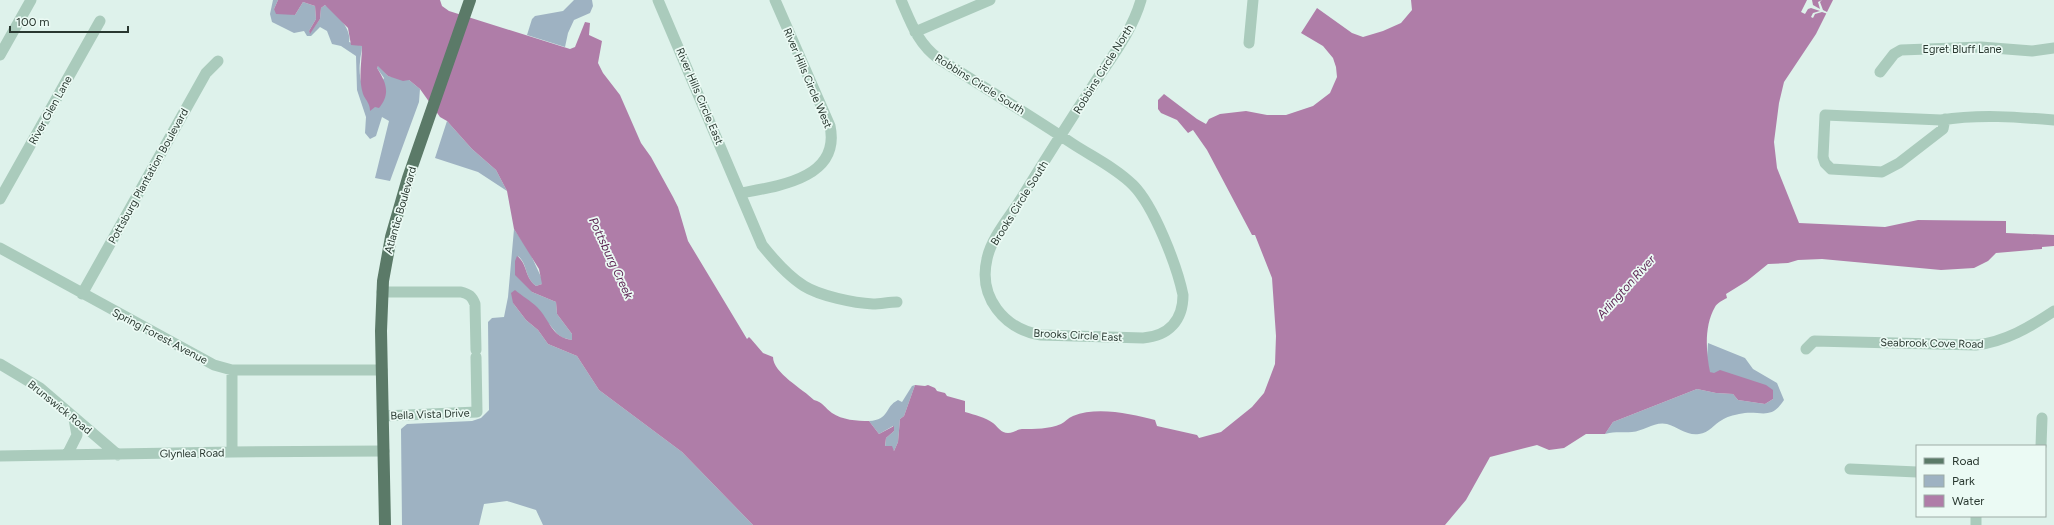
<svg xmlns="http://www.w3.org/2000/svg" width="2054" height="525" viewBox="0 0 2054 525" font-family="Figtree,sans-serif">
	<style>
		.green { fill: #9eb2c2 }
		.water { fill: #af7da8 }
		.pier { fill: #def2eb }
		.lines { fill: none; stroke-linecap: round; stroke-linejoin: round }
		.minor { stroke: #aacbbc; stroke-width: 11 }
		.major { stroke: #5b7a68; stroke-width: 12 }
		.labels { text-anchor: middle; stroke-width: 3.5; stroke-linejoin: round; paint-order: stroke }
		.street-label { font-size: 11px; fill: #293830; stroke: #ebfaf4 }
		.water-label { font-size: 12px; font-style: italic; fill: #5a1f50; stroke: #ebfaf4 }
	</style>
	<rect width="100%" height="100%" fill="#def2eb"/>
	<path class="green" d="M 273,0 L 278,0 L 274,9 L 295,15 L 303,2 L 315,6 L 316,19 L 309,31 L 310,33 L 320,19 L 321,8 L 325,5 C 336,12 352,29 349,42 L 362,46 C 362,52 360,56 360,62 C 358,76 363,93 370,105 L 384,78 L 377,68 L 378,65 L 388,76 L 409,80 L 420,89 L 419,102 L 390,181 L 375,178 L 389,121 L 382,117 L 376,136 L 370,139 L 365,133 L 366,117 L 357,90 L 356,56 L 341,46 L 332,44 L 327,31 L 320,27 L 311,36 L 307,36 L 304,31 L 294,33 L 272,22 L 270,14 Z
		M 574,0 L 592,0 L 593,6 L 590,13 L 574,20 L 568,33 L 565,47 L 527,35 L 532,19 L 535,16 L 563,11 Z
		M 447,121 L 472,149 L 496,170 L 507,191 L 478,172 L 435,158 Z
		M 514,229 L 529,251 L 542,279 L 542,284 L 536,286 C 524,277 528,264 518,256 L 532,292 L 556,302 L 557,314 L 572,334 L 572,340 C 557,337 558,334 549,324 C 542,317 523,308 513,303 L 526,320 L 538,330 L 548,344 L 577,356 L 599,390 L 682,452 L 753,525 L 543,525 L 536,510 L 507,501 L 484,504 L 479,525 L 402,525 L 401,429 L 407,424 L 472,421 L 481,418 L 489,410 L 488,322 L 492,318 L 504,317 L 508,297 Z
		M 1708,343 L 1745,358 L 1753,369 L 1777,383 L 1784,400 C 1770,422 1760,409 1739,414 C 1734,415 1726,417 1722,420 C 1714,424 1709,433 1699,434 C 1687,436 1678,427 1667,424 C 1655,421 1644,431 1632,432 C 1622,433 1617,431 1605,434 L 1613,422 L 1697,389 L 1716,393 L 1733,394 L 1738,400 L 1765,404 L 1773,399 L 1709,372 L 1707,358 Z
		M 915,385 L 904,416 L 900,419 L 898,442 L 894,451 L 890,446 L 886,448 L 885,447 L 886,438 L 894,431 L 893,426 L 879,434 L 869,421 C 890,420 884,407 898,400 L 902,402 L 912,386 Z"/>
	<path class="water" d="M 278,0 L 440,0 L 442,6 L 449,11 L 570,49 L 575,47 L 585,22 L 590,23 L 589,35 L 602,41 L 598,63 L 603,73 L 620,95 L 641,143 L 651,157 L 673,197 L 678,207 L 688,241 L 747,339 L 749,337 L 751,339 L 763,353 L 773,357 C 773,373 803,389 814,400 C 823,402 825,408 832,413 C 842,420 857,421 869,421 L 879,434 L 894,426 L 894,431 L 886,438 L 885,446 L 892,446 L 894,451 L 898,442 L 900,419 L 904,416 L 915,385 L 925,386 L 928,385 L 935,388 L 937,391 L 945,393 L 947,396 L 965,401 L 965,412 C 975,415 985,417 993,423 C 998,427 1001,433 1008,433 C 1013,433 1018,429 1022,429 C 1035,429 1049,429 1061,424 C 1065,422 1068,418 1073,416 C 1097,406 1132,414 1155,420 L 1157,426 L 1197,435 L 1199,438 L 1221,432 L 1252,407 L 1264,393 L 1275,364 L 1276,336 L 1272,278 L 1255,235 L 1252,235 L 1207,150 L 1193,130 L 1188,133 L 1177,120 L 1161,113 L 1158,109 L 1158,100 L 1164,94 L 1197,119 L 1206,124 L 1209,119 L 1220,114 L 1246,111 L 1267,115 L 1286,115 L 1313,106 L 1330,93 L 1337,77 L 1336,67 L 1333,58 L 1323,46 L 1301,33 L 1317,8 L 1352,33 L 1363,37 L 1383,31 L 1401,23 L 1412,10 L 1411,0 L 1833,0 L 1816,34 L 1784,82 L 1779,103 L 1774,142 L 1777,168 L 1799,223 L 1885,227 L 1918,220 L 2006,221 L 2006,233 L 2054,235 L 2054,246 L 2042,247 L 2042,249 L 1996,253 L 1988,261 L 1974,268 L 1941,270 L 1822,259 L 1798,260 L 1788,263 L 1768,264 L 1747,281 L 1726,294 L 1727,298 C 1723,300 1717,303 1715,307 C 1704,326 1706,352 1710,372 L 1714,373 L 1720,370 L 1766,385 L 1773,390 L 1773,399 L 1765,404 L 1738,400 L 1733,394 L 1716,393 L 1697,389 L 1613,422 L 1605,434 L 1586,434 L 1564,448 L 1549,450 L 1537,445 L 1490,457 L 1466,500 L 1445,525 L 753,525 L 682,452 L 599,390 L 577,356 L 548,344 L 538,330 L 526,320 L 513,303 L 511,293 L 515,290 C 522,296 531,301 537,307 C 550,320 551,337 572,340 L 572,334 L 557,314 L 556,302 L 532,292 L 515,275 L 515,261 L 517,256 C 528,264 524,277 536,286 L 542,284 L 539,269 L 514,229 L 507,191 L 496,170 L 472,149 L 447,121 L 440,117 L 420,89 L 409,80 L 403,81 L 388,76 L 378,66 L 377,68 C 386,82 391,94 379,108 L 375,107 L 370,111 C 370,103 366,101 363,94 C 358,78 362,62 362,46 L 351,45 L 348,28 L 325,5 L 321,8 L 320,19 L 310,34 L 309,31 L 316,19 L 315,6 L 303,2 L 295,15 L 276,14 L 274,9 Z"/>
	<path class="pier" d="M 1807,0 L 1812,0 L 1813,5 L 1820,9 L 1818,2 L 1822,0 L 1820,2 L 1823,10 L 1829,13 L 1828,14 L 1822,12 L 1815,14 L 1813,18 L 1811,17 L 1813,13 L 1820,11 L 1811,8 L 1808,9 L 1805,14 L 1801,12 Z"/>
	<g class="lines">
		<path class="minor" d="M 658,0 L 762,245 C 774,260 788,276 804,286 C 820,296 854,303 873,304 C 881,304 889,302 897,302
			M 901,0 C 911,23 918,44 939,59 C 984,87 1029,115 1073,144 C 1093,157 1116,168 1133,185 C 1154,206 1177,266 1183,295 C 1183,320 1169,336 1143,338 L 1041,335 C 1004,329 978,297 987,259 C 991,239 1008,219 1019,202 C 1043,163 1067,125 1092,87 C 1110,59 1132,32 1141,0
			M 915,32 L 990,0
			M 1249,43 L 1253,0
			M 0,55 L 31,0
			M 1880,72 L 1894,54 L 1901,50 L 1981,47 L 2032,51 L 2054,48
			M 1945,119 L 1943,129 L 1899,163 L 1882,172 L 1831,169 L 1825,163 L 1823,157 L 1825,115 L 1941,120 C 1979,114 2017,117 2054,120
			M 741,193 C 779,186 841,178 830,126 L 775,0
			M 0,199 L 100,21
			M 0,248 L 214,365 L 232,370 L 382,370
			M 382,292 L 461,292 C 469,294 472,296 475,304 L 476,350
			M 82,294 L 206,73 L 218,61
			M 1806,349 L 1814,341 L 1976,345 C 2005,342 2030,327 2054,311
			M 0,364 L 40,388 L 118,455
			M 232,370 L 232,452
			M 383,416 L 477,412 L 476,357
			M 2041,446 L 2042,418
			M 67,455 L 77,435 L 74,419
			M 0,456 L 232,452 L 384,451
			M 1850,469 L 1917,472
			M 1976,525 L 1976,516"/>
		<path class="major" d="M 385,525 L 381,331 L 383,281 L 391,237 L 408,178 L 470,0"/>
	</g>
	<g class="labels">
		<g class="street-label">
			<text x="1962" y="53">Egret Bluff Lane</text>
			<text transform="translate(1103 69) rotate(-58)" y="4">Robbins Circle North</text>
			<text transform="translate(808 78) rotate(67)" y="4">River Hills Circle West</text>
			<text transform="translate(980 84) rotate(32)" y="4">Robbins Circle South</text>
			<text transform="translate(700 96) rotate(67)" y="4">River Hills Circle East</text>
			<text transform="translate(50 110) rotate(-61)" y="4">River Glen Lane</text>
			<text transform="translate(148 176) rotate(-61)" y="4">Pottsburg Plantation Boulevard</text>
			<text transform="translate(1019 203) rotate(-58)" y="4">Brooks Circle South</text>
			<text transform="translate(400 210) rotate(-74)" y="4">Atlantic Boulevard</text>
			<text transform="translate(1078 335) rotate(3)" y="4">Brooks Circle East</text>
			<text transform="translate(160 336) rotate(28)" y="4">Spring Forest Avenue</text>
			<text transform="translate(1932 343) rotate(1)" y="4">Seabrook Cove Road</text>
			<text transform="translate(60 407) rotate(39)" y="4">Brunswick Road</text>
			<text transform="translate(430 414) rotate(-2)" y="4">Bella Vista Drive</text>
			<text transform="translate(192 453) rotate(-1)" y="4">Glynlea Road</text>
		</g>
		<g class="water-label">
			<text transform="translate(611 258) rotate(65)" y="4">Pottsburg Creek</text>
			<text transform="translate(1626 287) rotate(-48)" y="4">Arlington River</text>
		</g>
	</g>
	<rect x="1916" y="445" width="130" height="72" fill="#ebfaf4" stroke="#9daca6"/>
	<rect x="1924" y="458" width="20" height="6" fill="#5b7a68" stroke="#9daca6"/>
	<text x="1952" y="465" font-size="12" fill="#293830">Road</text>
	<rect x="1924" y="475" width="20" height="12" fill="#9eb2c2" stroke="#9daca6"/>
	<text x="1952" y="485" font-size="12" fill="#293830">Park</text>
	<rect x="1924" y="495" width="20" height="12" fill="#af7da8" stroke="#9daca6"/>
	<text x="1952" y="505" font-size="12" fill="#293830">Water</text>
	<path d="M10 26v6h118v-6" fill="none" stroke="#293830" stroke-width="2"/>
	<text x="16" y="26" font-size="12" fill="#293830" stroke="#ebfaf4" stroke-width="3" paint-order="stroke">100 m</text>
</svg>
